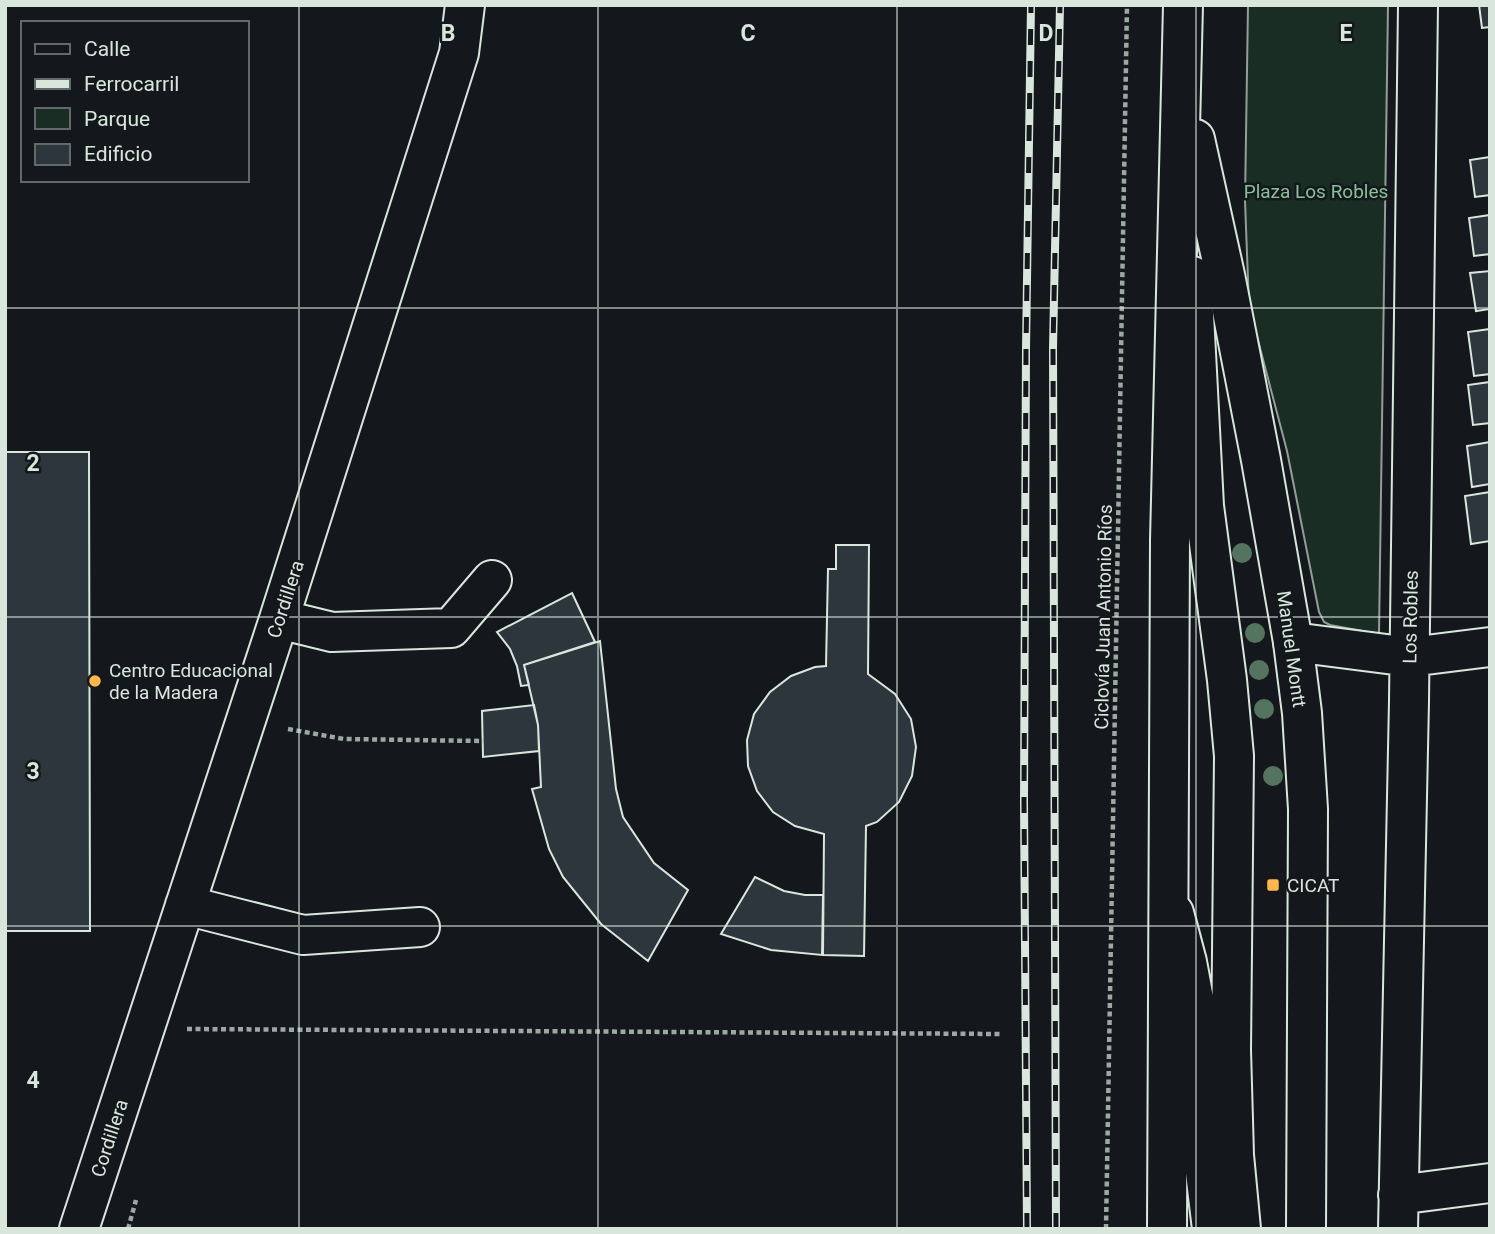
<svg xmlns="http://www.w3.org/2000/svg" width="1495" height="1234" viewBox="0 0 1495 1234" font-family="Roboto,sans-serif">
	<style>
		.green { fill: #1a2d24; stroke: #939e99; stroke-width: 2 }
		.building { fill: #2c363c; stroke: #d8e6dc; stroke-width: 2 }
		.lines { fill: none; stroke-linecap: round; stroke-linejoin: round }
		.minor-casing { stroke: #d8e6dc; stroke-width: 42 }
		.major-casing { stroke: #d8e6dc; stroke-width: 42 }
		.path { stroke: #9da8a2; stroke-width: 4.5; stroke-dasharray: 5 3.5; stroke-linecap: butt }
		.minor { stroke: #14181c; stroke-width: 38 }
		.major { stroke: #14181c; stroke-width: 38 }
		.rail-casing { stroke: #d8e6dc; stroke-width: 8 }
		.rail { stroke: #14181c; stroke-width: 5; stroke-dasharray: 16; stroke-linecap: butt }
		.tree { fill: #55745f }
		.grid { fill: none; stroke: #d8e6dc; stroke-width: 2; stroke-opacity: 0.55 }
		.poi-dot { fill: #ffb74d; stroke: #14181c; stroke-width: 2.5 }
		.labels { text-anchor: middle; stroke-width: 5; stroke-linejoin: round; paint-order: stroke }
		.park-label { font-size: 19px; fill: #8ac095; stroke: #14181c }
		.street-label { font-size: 19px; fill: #d8e6dc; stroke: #14181c }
		.poi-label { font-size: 19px; fill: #d8e6dc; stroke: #14181c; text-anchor: start }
		.grid-label { font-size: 23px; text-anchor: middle; font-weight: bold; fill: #d8e6dc; stroke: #14181c; stroke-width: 5; stroke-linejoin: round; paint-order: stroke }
	</style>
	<rect width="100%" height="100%" fill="#14181c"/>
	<path class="green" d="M 1248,5 L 1388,5 L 1379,634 L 1330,625 L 1324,622 L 1319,612 L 1287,451 L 1249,306 L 1245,201 Z"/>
	<path class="building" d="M 1479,5 L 1490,5 L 1490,27 L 1482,28 Z
		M 1490,157 L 1490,195 L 1475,197 L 1470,160 Z
		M 1490,215 L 1490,254 L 1474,256 L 1469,218 Z
		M 1490,271 L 1490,309 L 1476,311 L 1470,273 Z
		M 1490,329 L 1490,374 L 1474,376 L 1468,332 Z
		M 1490,382 L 1490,423 L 1473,425 L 1468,385 Z
		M 1490,442 L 1490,484 L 1472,487 L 1467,446 Z
		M 5,452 L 89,452 L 90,931 L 5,931 Z
		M 1490,492 L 1490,541 L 1471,544 L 1465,496 Z
		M 836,545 L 869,545 L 868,674 L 895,694 L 911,719 L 916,747 L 912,776 L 899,802 L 877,822 L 866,826 L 864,956 L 823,955 L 824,834 L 795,826 L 773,812 L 757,791 L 748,766 L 747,740 L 754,714 L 770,692 L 791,676 L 815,667 L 826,666 L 828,569 L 836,569 Z
		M 572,593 L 595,642 L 524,665 L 529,685 L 521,686 L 517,666 L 510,649 L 497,632 Z
		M 600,641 L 616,789 L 623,817 L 654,863 L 688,890 L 648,961 L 601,924 L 563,877 L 549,849 L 532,789 L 541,787 L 538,725 L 524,665 Z
		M 534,705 L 538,725 L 539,751 L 483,757 L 482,711 Z
		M 755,877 L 784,891 L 805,895 L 823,895 L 822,955 L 771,950 L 721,934 Z"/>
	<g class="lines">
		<defs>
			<path id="minor" d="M 1192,276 L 1204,506 L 1227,680 L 1234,756 L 1231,1050 L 1234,1155 L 1241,1229
				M 279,619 L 332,632 L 451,628 L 492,580
				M 1293,642 L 1410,657 L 1490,647
				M 185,905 L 303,935 L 420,927
				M 1174,913 L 1187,962 L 1196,1010 L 1205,1172 L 1212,1229
				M 1398,1195 L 1490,1183
				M 79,1229 L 279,619 L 459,53 L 465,5
				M 1398,1229 L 1409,701 L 1418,5"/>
			<path id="major" d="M 1195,139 L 1225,275 L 1261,460 L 1293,642 L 1302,713 L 1308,809 L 1306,1229
				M 1167,1229 L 1170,540 L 1183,5"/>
		</defs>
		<use href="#minor" class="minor-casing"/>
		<use href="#major" class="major-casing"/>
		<path class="path" d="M 288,729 L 344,739 L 483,741
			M 187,1029 L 1002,1034
			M 128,1229 L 136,1200
			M 1106,1229 L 1127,5"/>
		<use href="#minor" class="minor"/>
		<use href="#major" class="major"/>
		<defs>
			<path id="rail" d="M 1027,1229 L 1024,801 L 1026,349 L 1031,5
				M 1056,1229 L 1053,348 L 1060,5"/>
		</defs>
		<use href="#rail" class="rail-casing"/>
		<use href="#rail" class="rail"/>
	</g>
	<g class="tree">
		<circle cx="1242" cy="553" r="10"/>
		<circle cx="1255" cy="633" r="10"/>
		<circle cx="1259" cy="670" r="10"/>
		<circle cx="1264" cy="709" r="10"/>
		<circle cx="1273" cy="776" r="10"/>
	</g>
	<path class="grid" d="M 299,5 L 299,1229M 598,5 L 598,1229M 897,5 L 897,1229M 1196,5 L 1196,1229M 5,308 L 1490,308M 5,617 L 1490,617M 5,926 L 1490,926"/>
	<g class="poi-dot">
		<circle cx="95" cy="681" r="7"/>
		<rect x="1266" y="878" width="14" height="14" rx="3.5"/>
	</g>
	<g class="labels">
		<g class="park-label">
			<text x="1316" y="198">Plaza Los Robles</text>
		</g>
		<g class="street-label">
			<text transform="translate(285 599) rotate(-72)" y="7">Cordillera</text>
			<text transform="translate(1103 617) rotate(-89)" y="7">Ciclovía Juan Antonio Ríos</text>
			<text transform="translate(1410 617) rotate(-89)" y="7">Los Robles</text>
			<text transform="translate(1292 649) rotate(82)" y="7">Manuel Montt</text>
			<text transform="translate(109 1138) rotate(-72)" y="7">Cordillera</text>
		</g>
		<g class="poi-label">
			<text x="109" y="677">Centro Educacional<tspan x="109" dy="22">de la Madera</tspan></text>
			<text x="1287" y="892">CICAT</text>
		</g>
	</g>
	<g class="grid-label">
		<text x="448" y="41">B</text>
		<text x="748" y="41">C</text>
		<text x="1046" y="41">D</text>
		<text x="1346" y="41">E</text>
		<text x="33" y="471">2</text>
		<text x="33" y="779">3</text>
		<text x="33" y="1088">4</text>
	</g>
	<rect width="1495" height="1234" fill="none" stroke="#d8e6dc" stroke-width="14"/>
	<rect x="21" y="21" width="228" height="161" fill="#14181c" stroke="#626a69" stroke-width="2"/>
	<rect x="35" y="44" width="35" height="10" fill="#14181c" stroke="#626a69" stroke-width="2"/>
	<text x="84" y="56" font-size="21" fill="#d8e6dc">Calle</text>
	<rect x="35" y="79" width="35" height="10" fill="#d8e6dc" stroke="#626a69" stroke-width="2"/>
	<text x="84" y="91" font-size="21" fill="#d8e6dc">Ferrocarril</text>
	<rect x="35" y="108" width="35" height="21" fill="#1a2d24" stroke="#626a69" stroke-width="2"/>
	<text x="84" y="126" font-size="21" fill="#d8e6dc">Parque</text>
	<rect x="35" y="144" width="35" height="21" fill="#2c363c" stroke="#626a69" stroke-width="2"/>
	<text x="84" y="161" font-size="21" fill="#d8e6dc">Edificio</text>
</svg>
